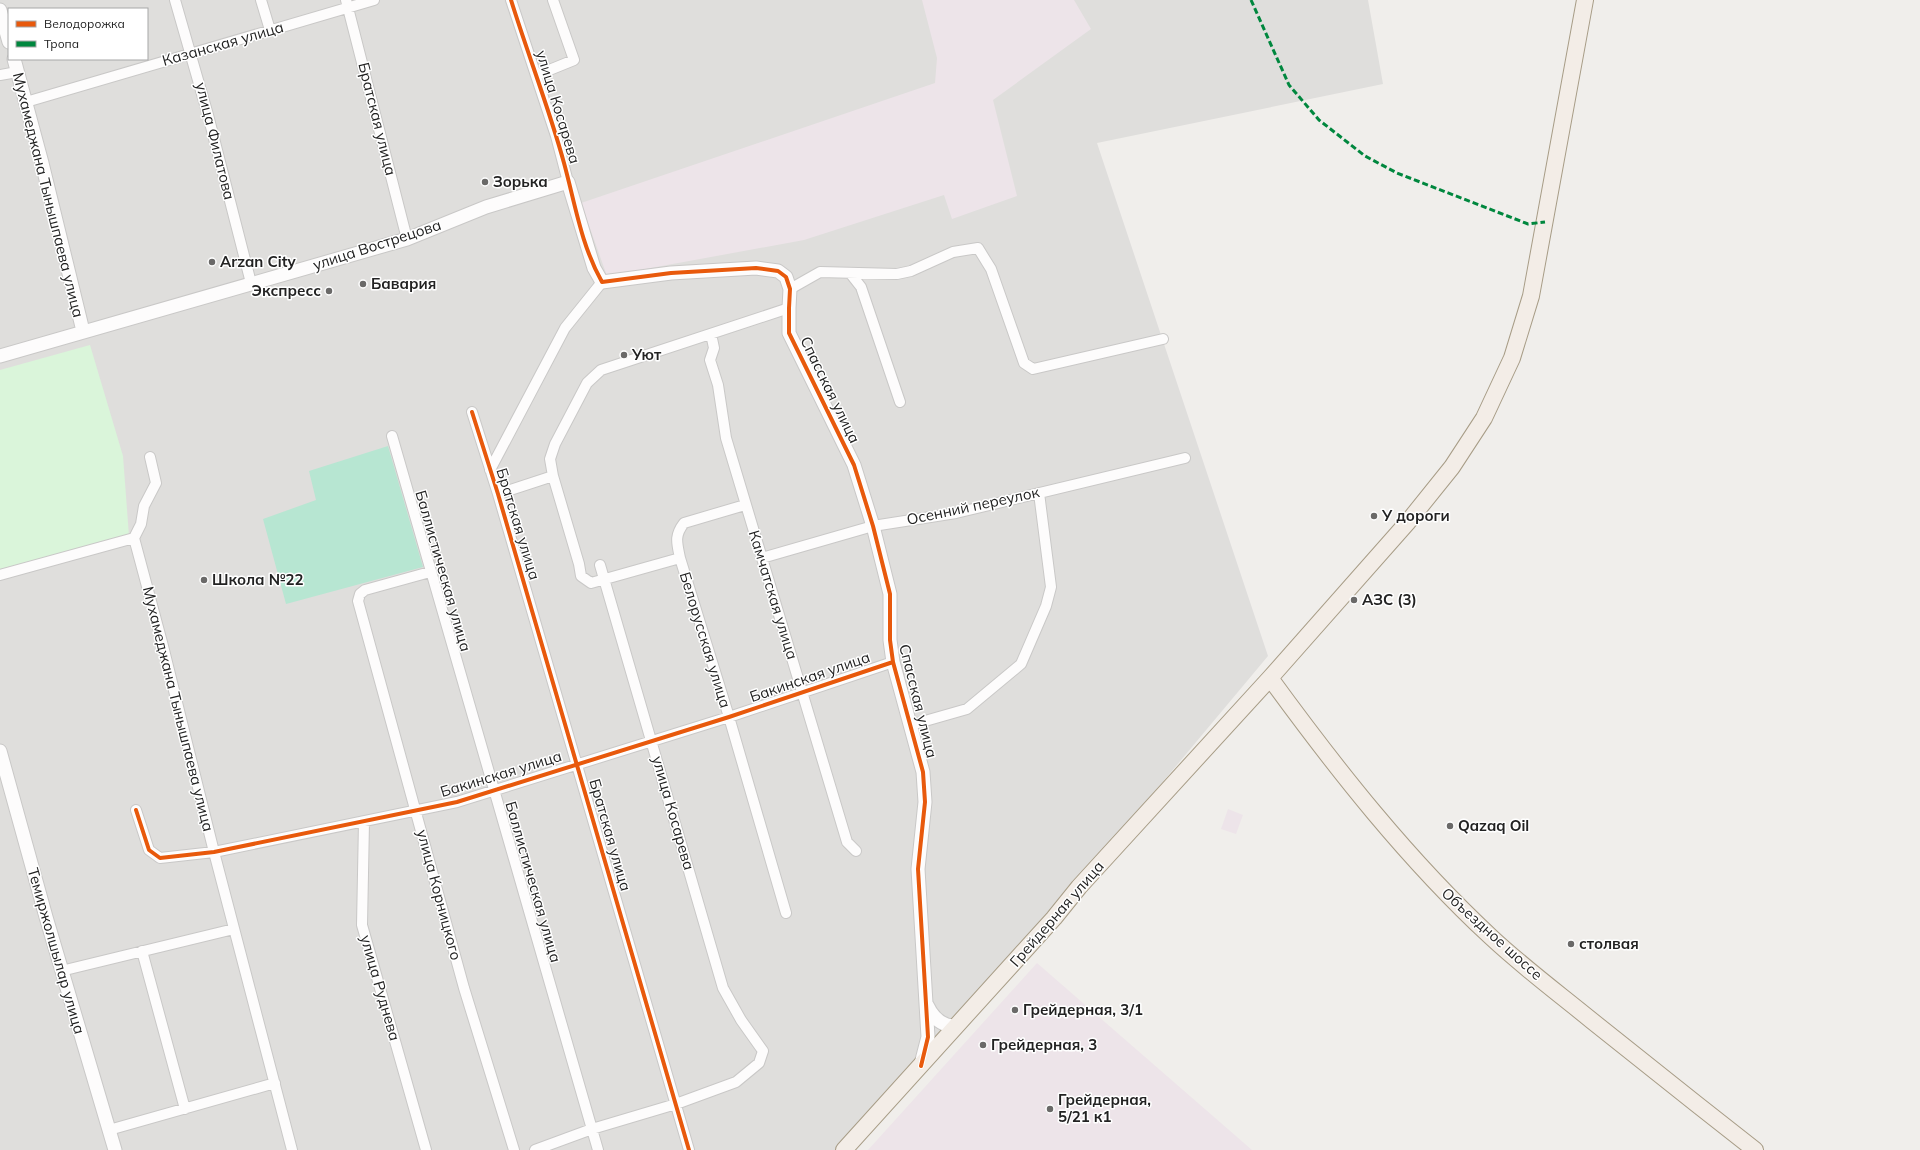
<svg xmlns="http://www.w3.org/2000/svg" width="1920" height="1150" viewBox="0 0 1920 1150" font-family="Mulish,sans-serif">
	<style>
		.residential { fill: #dfdedc; fill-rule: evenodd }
		.industrial { fill: #ede4e9 }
		.park { fill: #daf5da }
		.pitch { fill: #b7e6d2 }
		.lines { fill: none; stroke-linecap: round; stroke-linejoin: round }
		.minor-casing { stroke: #c9c8c7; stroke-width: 12 }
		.tertiary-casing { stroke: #c9c8c7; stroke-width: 15 }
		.primary-casing { stroke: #a79c86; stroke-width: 18 }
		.minor { stroke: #fdfcfc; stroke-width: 10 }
		.tertiary { stroke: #fdfcfc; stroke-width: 13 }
		.primary { stroke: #f3ede7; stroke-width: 16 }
		.quiet { stroke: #00873e; stroke-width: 3; stroke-dasharray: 6 3; stroke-linecap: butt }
		.cycleway-casing { stroke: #fff; stroke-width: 6 }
		.cycleway { stroke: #e8590c; stroke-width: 4 }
		.poi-dot { fill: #6a6968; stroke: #fff; stroke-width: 1.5 }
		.labels { text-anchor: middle; stroke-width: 3; stroke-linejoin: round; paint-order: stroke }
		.street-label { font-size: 15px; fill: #222; stroke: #fff }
		.poi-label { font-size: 15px; font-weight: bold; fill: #222; stroke: #fff; text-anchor: start }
	</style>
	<rect width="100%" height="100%" fill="#f0eeeb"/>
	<path class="residential" d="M 0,0 L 1368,0 L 1383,84 L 1097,143 L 1268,656 L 855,1150 L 0,1150 ZM 9,9 L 147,9 L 147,59 L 9,59 Z"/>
	<path class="industrial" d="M 922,0 L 1074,0 L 1091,29 L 993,100 L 1017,196 L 952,219 L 944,195 L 804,240 L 607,276 L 581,203 L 935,83 L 937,58 Z
		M 1228,809 L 1243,815 L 1236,834 L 1221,829 Z
		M 1037,963 L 1252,1150 L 868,1150 Z"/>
	<path class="park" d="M 90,345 L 123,456 L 129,536 L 0,569 L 0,370 Z"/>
	<path class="pitch" d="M 388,446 L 423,567 L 286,604 L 263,519 L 316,500 L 309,471 Z"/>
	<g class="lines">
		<defs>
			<path id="minor" d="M 175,0 L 208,115 L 251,283
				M 261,0 L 270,30
				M 346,0 L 407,239
				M 511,0 L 556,136 L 568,182
				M 0,75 L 17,72
				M 537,75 L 574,60 L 553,0
				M 26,102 L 374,0
				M 850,273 L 861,287 L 900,402
				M 790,289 L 820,272 L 897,274 L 911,271 L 953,252 L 978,248 L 991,269 L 1024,363 L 1033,369 L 1163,339
				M 711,334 L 714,348 L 710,360 L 718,385 L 726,438 L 847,842 L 856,851
				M 472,412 L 498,494 L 689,1150
				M 392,436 L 598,1150
				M 150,457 L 156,483 L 144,506 L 141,524 L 134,538 L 163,646 L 214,852 L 292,1150
				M 490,470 L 565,328 L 602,282
				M 553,476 L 579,564 L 581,576 L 591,583 L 680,558
				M 498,494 L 553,476 L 550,459 L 555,444 L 587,383 L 601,370 L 789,308
				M 745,505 L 684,523 C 674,536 677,543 680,558 L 729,717 L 786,913
				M 762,558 L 873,526 L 956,513 L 1185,458
				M 430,572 L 365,590 L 360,594 L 358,601 L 464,988 L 514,1150
				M 0,575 L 134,538
				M 911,725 L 967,709 L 1021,664 L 1046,606 L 1051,587 L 1039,493
				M 136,810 L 149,850 L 160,858 L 214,852 L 457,802 L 729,717 L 893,662
				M 364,822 L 362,925 L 426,1150
				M 142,951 L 185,1109
				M 61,971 L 234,929
				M 109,1130 L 275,1083
				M 535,1150 L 592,1129 L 676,1104 L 736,1082 L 759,1063 L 763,1051 L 741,1020 L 723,988 L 600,565"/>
			<path id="tertiary" d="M 0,10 L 9,42
				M 14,59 L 42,163 L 83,331
				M 0,356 L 407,239 L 486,207 L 568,182 L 594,268 L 602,282 L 671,273 L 756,268 L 778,271 L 786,277 L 790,289 L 789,308 L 789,333 L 854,465 L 873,526 L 890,594 L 890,640 L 893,662 L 923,772 L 925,802 L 918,869 L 928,1037 L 921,1064
				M 0,751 L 46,917 L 115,1150
				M 927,1005 C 933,1018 942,1027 957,1026"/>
			<path id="primary" d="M 1270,678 C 1337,770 1408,860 1491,937 C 1523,967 1558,993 1591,1020 C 1646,1064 1700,1107 1755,1150
				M 844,1150 L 1054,918 L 1079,887 L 1270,678 L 1407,523 L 1452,467 L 1484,418 L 1512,358 L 1531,296 L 1585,0"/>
		</defs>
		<use href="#minor" class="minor-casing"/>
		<use href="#tertiary" class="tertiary-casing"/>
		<use href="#primary" class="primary-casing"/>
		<use href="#minor" class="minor"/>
		<use href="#tertiary" class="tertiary"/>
		<use href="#primary" class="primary"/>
		<path class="quiet" d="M 1251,0 L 1289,85 L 1319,120 L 1365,156 L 1397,173 L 1528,224 L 1545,222"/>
		<defs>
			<path id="cycleway" d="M 511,0 C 528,55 549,108 564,163 C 575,203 581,245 602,282 L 671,273 L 756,268 L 778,271 L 786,277 L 790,289 L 789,308 L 789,333 L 854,465 L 873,526 L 890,594 L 890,640 L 893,662 L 923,772 L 925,802 L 918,869 L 928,1037 L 921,1066
				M 472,412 L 498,494 L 689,1150
				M 136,810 L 149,850 L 160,858 L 214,852 L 457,802 L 729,717 L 893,662"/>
		</defs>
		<use href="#cycleway" class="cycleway-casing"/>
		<use href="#cycleway" class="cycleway"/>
	</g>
	<g class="poi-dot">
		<circle cx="485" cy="182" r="4"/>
		<circle cx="212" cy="262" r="4"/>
		<circle cx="363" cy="284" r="4"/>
		<circle cx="329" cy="291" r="4"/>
		<circle cx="624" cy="355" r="4"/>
		<circle cx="1374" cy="516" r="4"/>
		<circle cx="204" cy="580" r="4"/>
		<circle cx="1354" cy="600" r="4"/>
		<circle cx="1450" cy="826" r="4"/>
		<circle cx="1571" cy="944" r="4"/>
		<circle cx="1015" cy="1010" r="4"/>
		<circle cx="983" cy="1045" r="4"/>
		<circle cx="1050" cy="1109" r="4"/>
	</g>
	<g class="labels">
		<g class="street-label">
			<text transform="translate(223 44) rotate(-16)" y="5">Казанская улица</text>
			<text transform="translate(558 107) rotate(73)" y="5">улица Косарева</text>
			<text transform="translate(377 119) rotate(76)" y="5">Братская улица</text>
			<text transform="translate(215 141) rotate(76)" y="5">улица Филатова</text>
			<text transform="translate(48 195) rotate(76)" y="5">Мухамеджана Тынышпаева улица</text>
			<text transform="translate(377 245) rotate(-18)" y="5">улица Вострецова</text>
			<text transform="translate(830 390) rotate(64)" y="5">Спасская улица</text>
			<text transform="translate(973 506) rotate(-12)" y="5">Осенний переулок</text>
			<text transform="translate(518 524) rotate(73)" y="5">Братская улица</text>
			<text transform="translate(443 571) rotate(74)" y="5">Баллистическая улица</text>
			<text transform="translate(773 595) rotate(73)" y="5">Камчатская улица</text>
			<text transform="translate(705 640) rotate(73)" y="5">Белорусская улица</text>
			<text transform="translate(810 677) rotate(-19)" y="5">Бакинская улица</text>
			<text transform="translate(918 701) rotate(76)" y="5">Спасская улица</text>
			<text transform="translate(178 709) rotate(76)" y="5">Мухамеджана Тынышпаева улица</text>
			<text transform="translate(501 774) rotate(-17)" y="5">Бакинская улица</text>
			<text transform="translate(673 813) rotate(74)" y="5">улица Косарева</text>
			<text transform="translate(610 835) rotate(74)" y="5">Братская улица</text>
			<text transform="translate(533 882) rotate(74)" y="5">Баллистическая улица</text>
			<text transform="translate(439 895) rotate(75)" y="5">улица Корницкого</text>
			<text transform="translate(1057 914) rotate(-49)" y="5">Грейдерная улица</text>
			<text transform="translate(1492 934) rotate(42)" y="5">Объездное шоссе</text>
			<text transform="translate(56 951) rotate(74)" y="5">Темиржолшылар улица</text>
			<text transform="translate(380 988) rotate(74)" y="5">улица Руднева</text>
		</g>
		<g class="poi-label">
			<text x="493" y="187">Зорька</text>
			<text x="220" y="267">Arzan City</text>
			<text x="371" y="289">Бавария</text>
			<text x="321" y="296" text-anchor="end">Экспресс</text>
			<text x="632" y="360">Уют</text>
			<text x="1382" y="521">У дороги</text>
			<text x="212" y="585">Школа №22</text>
			<text x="1362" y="605">АЗС (3)</text>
			<text x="1458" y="831">Qazaq Oil</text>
			<text x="1579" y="949">столвая</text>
			<text x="1023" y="1015">Грейдерная, 3/1</text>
			<text x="991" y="1050">Грейдерная, 3</text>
			<text x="1058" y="1105">Грейдерная,<tspan x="1058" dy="17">5/21 к1</tspan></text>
		</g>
	</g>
	<rect x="8" y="8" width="140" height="52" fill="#ffffff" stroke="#a7a7a7"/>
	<rect x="16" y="21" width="20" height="6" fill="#e8590c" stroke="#a7a7a7"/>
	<text x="44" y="28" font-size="12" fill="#222222">Велодорожка</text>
	<rect x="16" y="41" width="20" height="6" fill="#00873e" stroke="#a7a7a7"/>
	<text x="44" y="48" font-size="12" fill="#222222">Тропа</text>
</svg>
